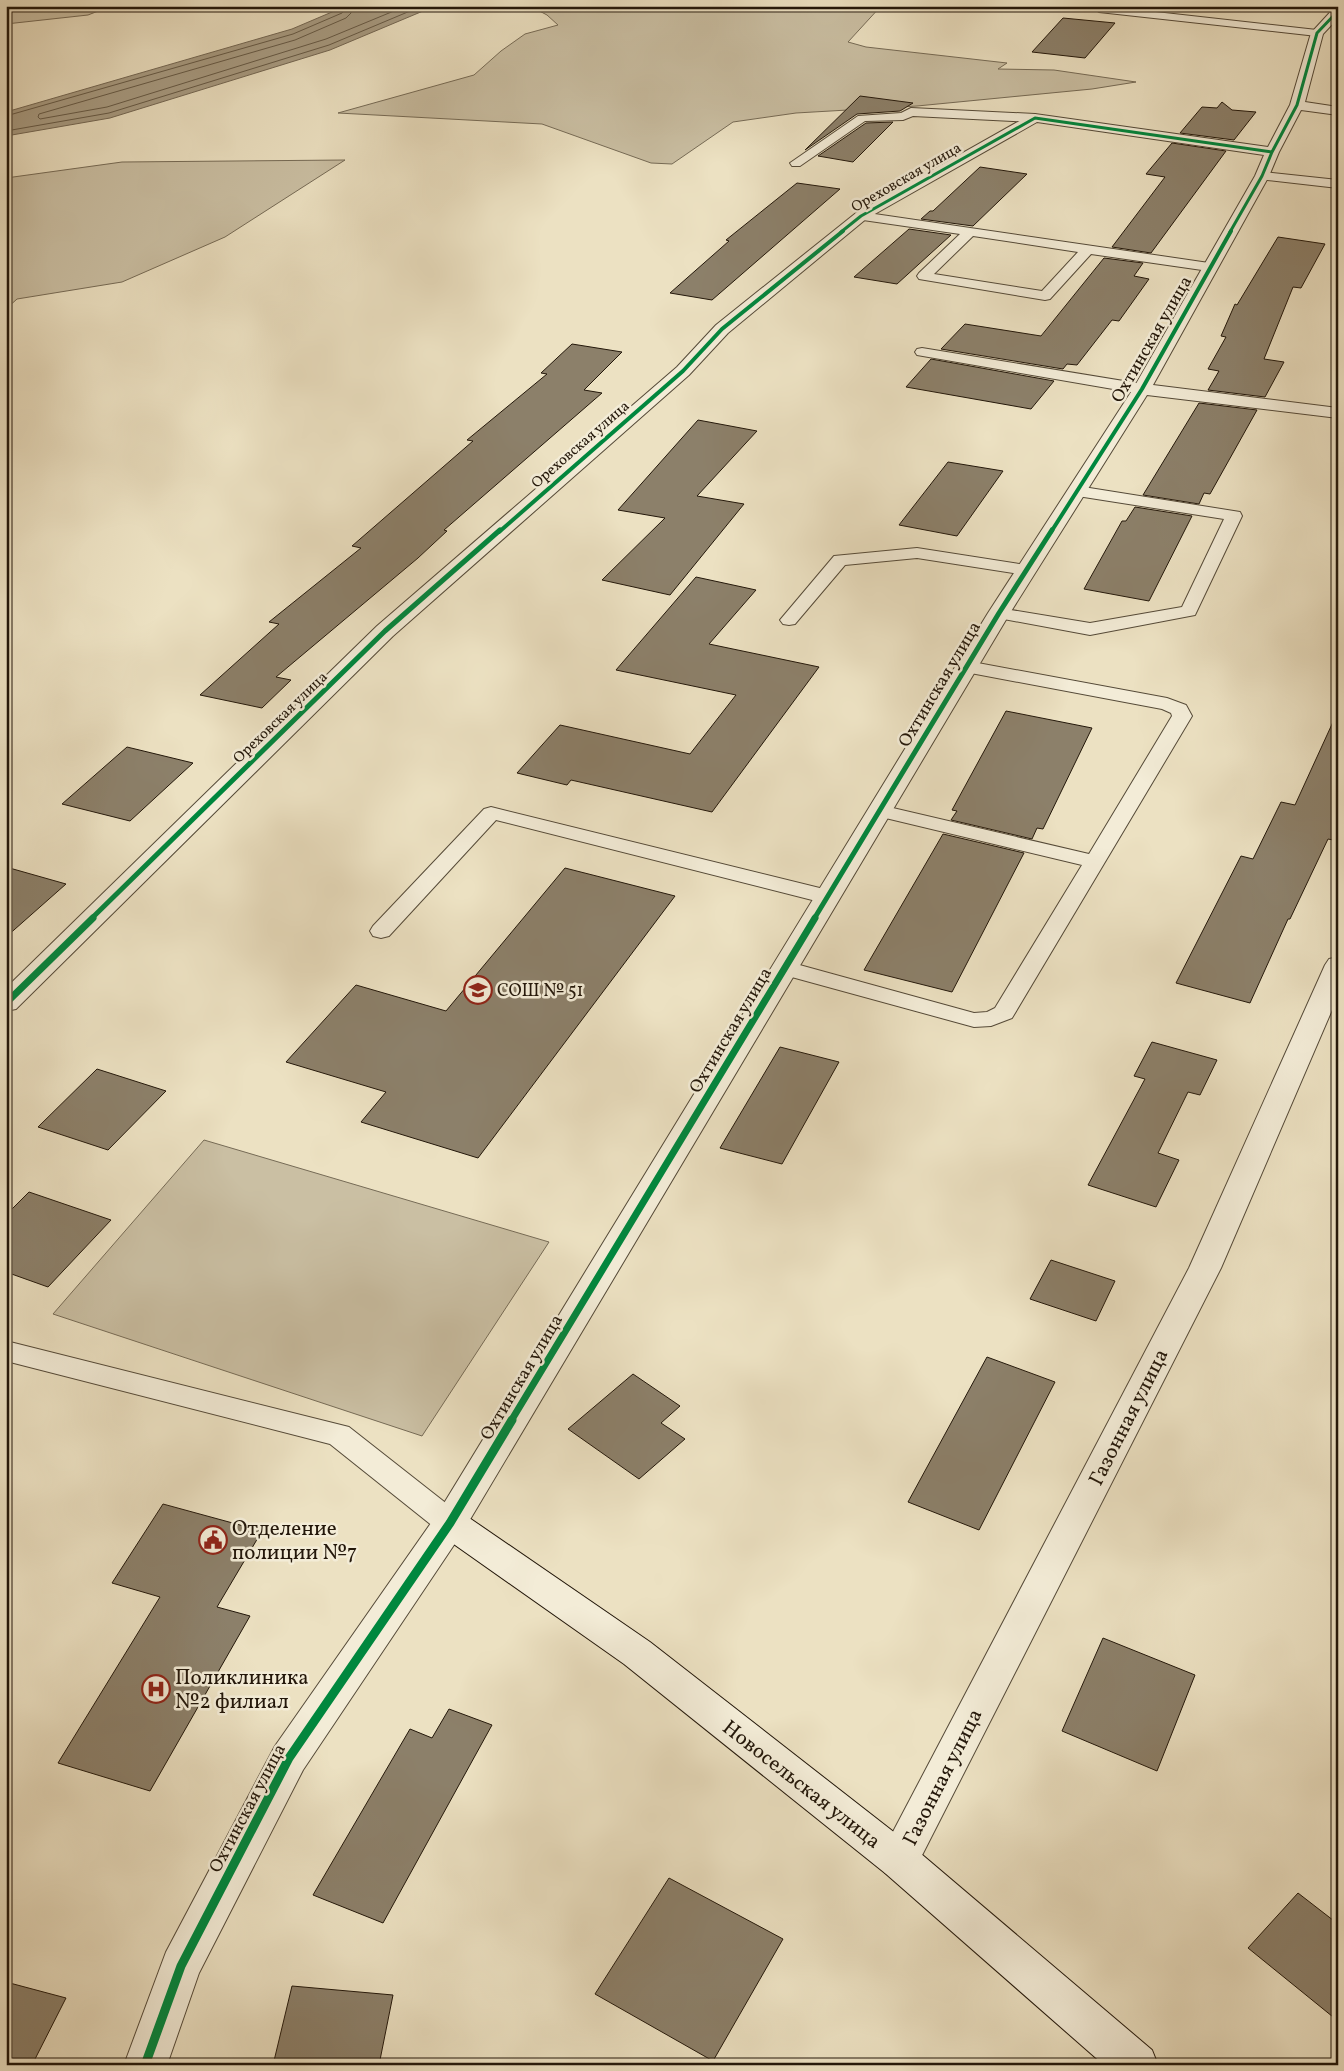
<svg xmlns="http://www.w3.org/2000/svg" width="1344" height="2071" viewBox="0 0 1344 2071" font-family="Vollkorn,serif">
	<style>
		.green { fill: #cabfa3; stroke: #766b56 }
		.water { fill: #a89c83; stroke: #736753 }
		.lines { fill: none; stroke-linecap: round; stroke-linejoin: round }
		.shore { stroke: #665a46; stroke-width: 1 }
		.building { fill: #8c806a; stroke: #23170a }
		.lane-casing { stroke: #554a38; stroke-width: 2 }
		.street-casing { stroke: #554a38; stroke-width: 2 }
		.secondary-casing { stroke: #23170a; stroke-width: 2 }
		.lane { fill: #f3ecd7; fill-rule: evenodd }
		.street { fill: #f3ecd7; fill-rule: evenodd }
		.secondary { fill: #f3ecd7; fill-rule: evenodd }
		.cycleway-far4-casing { stroke: #f3ecd7; stroke-width: 4.5 }
		.cycleway-far3-casing { stroke: #f3ecd7; stroke-width: 5.5 }
		.cycleway-far2-casing { stroke: #f3ecd7; stroke-width: 8 }
		.cycleway-far1-casing { stroke: #f3ecd7; stroke-width: 10 }
		.cycleway-casing { stroke: #f3ecd7; stroke-width: 12 }
		.cycleway-far4 { stroke: #00873e; stroke-width: 3 }
		.cycleway-far3 { stroke: #00873e; stroke-width: 4 }
		.cycleway-far2 { stroke: #00873e; stroke-width: 5 }
		.cycleway-far1 { stroke: #00873e; stroke-width: 7 }
		.cycleway { stroke: #00873e; stroke-width: 9 }
		.labels { text-anchor: middle; stroke-width: 5; stroke-linejoin: round; paint-order: stroke }
		.far-street-label { font-size: 15px; fill: #23170a; stroke: #f3ecd7 }
		.street-label { font-size: 18px; fill: #23170a; stroke: #f3ecd7 }
		.poi-label { font-size: 18px; fill: #23170a; stroke: #f3ecd7; text-anchor: start }
		.near-street-label { font-size: 21px; fill: #23170a; stroke: #f3ecd7 }
		.near-poi-label { font-size: 21px; fill: #23170a; stroke: #f3ecd7; text-anchor: start }
	</style>
	<rect width="100%" height="100%" fill="#ece1c2"/>
	<filter id="stains"><feTurbulence type="fractalNoise" baseFrequency=".004" numOctaves="4"/><feColorMatrix values="0 0 0 0 .2 0 0 0 0 .09 0 0 0 0 .02 0 0 0 .5 -.17"/></filter>
	<radialGradient id="worn" r=".72"><stop offset=".6" stop-color="#630" stop-opacity="0"/><stop offset="1" stop-color="#630" stop-opacity=".3"/></radialGradient>
	<path class="green" d="M 6,6 L 111,6 L 88,15 L 6,24 Z
		M 530,6 L 881,6 L 848,42 L 866,47 L 1007,63 L 998,69 L 1054,70 L 1136,82 L 1092,89 L 917,106 L 796,113 L 733,122 L 672,164 L 651,163 L 542,124 L 338,113 L 474,75 L 501,51 L 525,34 L 558,25 L 547,15 Z
		M 345,160 L 225,237 L 122,282 L 17,299 L 6,309 L 6,178 L 122,162 Z
		M 204,1140 L 549,1242 L 422,1436 L 53,1314 Z"/>
	<path class="water" d="M 346,6 L 435,6 L 330,50 L 110,118 L 6,136 L 6,112 L 292,29 Z"/>
	<g class="lines">
		<path class="shore" d="M 352,6 L 351,13 L 346,18 L 295,40 L 39,114 L 38,117 L 40,119 L 107,107 L 326,39 L 406,6
			M 6,116 L 293,34 L 342,13 L 346,6
			M 6,131 L 109,113 L 329,45 L 422,6"/>
	</g>
	<path class="building" d="M 1063,18 L 1115,23 L 1085,58 L 1032,52 Z
		M 860,96 L 913,103 L 900,111 L 857,114 L 805,150 Z
		M 1222,102 L 1232,110 L 1256,112 L 1234,140 L 1180,133 L 1202,107 L 1217,108 Z
		M 893,122 L 853,162 L 818,156 L 866,123 Z
		M 1172,143 L 1226,151 L 1151,253 L 1112,247 L 1165,177 L 1146,174 Z
		M 980,167 L 1027,174 L 973,226 L 921,219 L 930,211 L 933,211 Z
		M 797,183 L 840,189 L 712,300 L 670,293 L 729,241 L 726,240 Z
		M 909,229 L 951,235 L 897,284 L 854,277 Z
		M 1278,237 L 1325,244 L 1301,288 L 1293,287 L 1264,359 L 1284,362 L 1265,397 L 1208,390 L 1219,371 L 1208,369 L 1226,337 L 1221,336 L 1235,304 L 1237,305 Z
		M 1104,258 L 1143,263 L 1134,276 L 1149,279 L 1119,321 L 1112,320 L 1077,365 L 1067,364 L 1063,369 L 941,349 L 965,324 L 1041,336 Z
		M 572,344 L 622,352 L 584,390 L 602,393 L 444,530 L 447,531 L 418,558 L 276,677 L 291,680 L 262,708 L 200,695 L 279,624 L 269,622 L 361,548 L 352,546 L 473,441 L 467,440 L 547,374 L 541,373 Z
		M 931,359 L 1054,381 L 1031,409 L 906,387 Z
		M 1199,403 L 1257,410 L 1210,494 L 1204,493 L 1199,504 L 1143,495 Z
		M 698,420 L 757,431 L 697,496 L 744,504 L 670,595 L 602,580 L 665,518 L 618,510 Z
		M 948,462 L 1003,471 L 957,536 L 899,525 Z
		M 1135,507 L 1192,516 L 1149,601 L 1084,589 L 1122,521 L 1126,521 Z
		M 696,577 L 756,590 L 709,644 L 819,667 L 712,812 L 571,780 L 567,785 L 517,773 L 560,725 L 690,754 L 736,695 L 616,670 Z
		M 1006,711 L 1092,728 L 1043,829 L 1037,828 L 1032,839 L 951,820 L 957,811 L 952,810 Z
		M 1338,711 L 1338,841 L 1328,839 L 1290,919 L 1288,919 L 1250,1003 L 1176,983 L 1241,856 L 1253,859 L 1281,802 L 1295,805 Z
		M 127,747 L 193,763 L 130,821 L 62,804 Z
		M 943,834 L 1024,853 L 952,992 L 864,970 Z
		M 6,867 L 66,884 L 6,937 Z
		M 565,868 L 675,896 L 478,1158 L 361,1122 L 386,1092 L 286,1062 L 356,985 L 446,1011 Z
		M 1152,1042 L 1217,1060 L 1200,1095 L 1188,1092 L 1158,1153 L 1179,1160 L 1156,1207 L 1088,1185 L 1145,1079 L 1134,1076 Z
		M 780,1047 L 839,1062 L 782,1164 L 720,1148 Z
		M 97,1069 L 166,1091 L 108,1150 L 38,1127 Z
		M 29,1192 L 111,1220 L 48,1287 L 6,1272 L 6,1215 Z
		M 1051,1260 L 1115,1281 L 1096,1321 L 1030,1299 Z
		M 987,1357 L 1055,1382 L 979,1530 L 908,1502 Z
		M 633,1374 L 680,1406 L 661,1423 L 685,1439 L 639,1479 L 568,1429 Z
		M 163,1504 L 262,1531 L 217,1607 L 250,1616 L 150,1791 L 58,1763 L 160,1597 L 112,1583 Z
		M 1103,1638 L 1195,1675 L 1157,1771 L 1062,1731 Z
		M 449,1709 L 492,1725 L 383,1923 L 313,1895 L 410,1729 L 432,1738 Z
		M 669,1878 L 783,1939 L 713,2061 L 595,1994 Z
		M 1298,1893 L 1338,1924 L 1338,2021 L 1248,1948 Z
		M 6,1982 L 66,1998 L 32,2065 L 6,2065 Z
		M 292,1986 L 393,1995 L 379,2065 L 273,2065 Z"/>
	<g class="lines">
		<defs>
			<path id="lane" d="M 1102,6 L 1317,30 L 1322,33 L 1317,36 L 1099,12 L 1094,9 L 1095,7 Z
				M 911,108 L 1035,114 L 1041,118 L 1035,122 L 913,116 L 903,120 L 865,121 L 800,166 L 792,166 L 790,163 L 858,116 L 901,113 Z
				M 1262,172 L 1338,180 L 1338,188 L 1258,179 L 1256,176 L 1258,173 Z
				M 861,212 L 1209,263 L 1216,267 L 1209,271 L 1091,254 L 1050,299 L 1045,300 L 919,279 L 917,276 L 919,273 L 960,234 L 856,219 L 854,216 L 856,213 ZM 973,236 L 1078,252 L 1042,291 L 934,274 Z
				M 922,348 L 1142,384 L 1147,386 L 1150,389 L 1147,392 L 1142,394 L 917,355 L 915,352 L 917,349 Z
				M 1077,486 L 1240,512 L 1242,516 L 1195,615 L 1090,635 L 993,617 L 990,613 L 993,609 L 999,608 L 1090,623 L 1182,607 L 1224,519 L 1071,495 L 1069,491 L 1071,487 Z
				M 917,548 L 1026,565 L 1032,566 L 1035,570 L 1032,574 L 1026,575 L 917,558 L 845,565 L 795,624 L 789,625 L 783,624 L 780,620 L 834,556 Z
				M 967,661 L 1167,698 L 1186,705 L 1192,716 L 1012,1018 L 991,1026 L 974,1027 L 777,973 L 774,968 L 777,963 L 785,961 L 974,1013 L 987,1012 L 995,1008 L 1082,865 L 873,815 L 870,811 L 873,807 L 880,805 L 1089,854 L 1172,716 L 1171,713 L 1162,709 L 960,671 L 958,667 L 960,663 Z
				M 491,807 L 836,892 L 839,897 L 836,902 L 828,904 L 496,820 L 389,936 L 381,938 L 373,936 L 370,931 L 373,926 L 484,809 Z
				M 6,1341 L 349,1427 L 461,1515 L 465,1523 L 461,1531 L 450,1535 L 439,1531 L 330,1444 L 6,1361 Z"/>
			<path id="street" d="M 1338,7 L 1338,18 L 1323,34 L 1305,102 L 1338,107 L 1338,115 L 1301,110 L 1279,152 L 1269,176 L 1153,385 L 1338,408 L 1338,418 L 1147,395 L 1010,613 L 462,1533 L 303,1770 L 199,1973 L 167,2065 L 124,2065 L 166,1952 L 275,1746 L 438,1513 L 988,613 L 1133,389 L 1255,176 L 1264,155 L 1037,122 L 866,219 L 728,333 L 689,375 L 393,636 L 16,1009 L 6,1011 L 6,988 L 377,626 L 677,367 L 716,325 L 856,213 L 1030,115 L 1035,114 L 1268,147 L 1290,105 L 1311,33 L 1334,8 Z
				M 1338,957 L 1338,996 L 1221,1268 L 913,1873 L 899,1878 L 885,1873 L 879,1860 L 885,1847 L 1189,1268 L 1325,965 L 1329,959 Z"/>
			<path id="secondary" d="M 450,1509 L 462,1513 L 650,1642 L 913,1847 L 1152,2050 L 1158,2065 L 1104,2065 L 885,1873 L 624,1664 L 438,1533 L 433,1523 L 438,1513 Z"/>
		</defs>
		<use href="#lane" class="lane-casing"/>
		<use href="#street" class="street-casing"/>
		<use href="#secondary" class="secondary-casing"/>
		<use href="#lane" class="lane"/>
		<use href="#street" class="street"/>
		<use href="#secondary" class="secondary"/>
		<defs>
			<path id="cycleway-far4" d="M 841,232 L 861,216 L 1035,118 L 1272,152
				M 1230,232 L 1262,176 L 1272,152 L 1297,105 L 1317,33 L 1338,11"/>
			<path id="cycleway-far3" d="M 499,532 L 683,371 L 722,329 L 843,231
				M 1051,532 L 1142,389 L 1231,231"/>
			<path id="cycleway-far2" d="M 91,919 L 385,631 L 500,530
				M 814,919 L 999,613 L 1052,530"/>
			<path id="cycleway-far1" d="M 6,1003 L 93,918
				M 511,1421 L 815,918"/>
			<path id="cycleway" d="M 145,2065 L 181,1966 L 289,1758 L 450,1523 L 512,1420"/>
		</defs>
		<use href="#cycleway-far4" class="cycleway-far4-casing"/>
		<use href="#cycleway-far3" class="cycleway-far3-casing"/>
		<use href="#cycleway-far2" class="cycleway-far2-casing"/>
		<use href="#cycleway-far1" class="cycleway-far1-casing"/>
		<use href="#cycleway" class="cycleway-casing"/>
		<use href="#cycleway-far4" class="cycleway-far4"/>
		<use href="#cycleway-far3" class="cycleway-far3"/>
		<use href="#cycleway-far2" class="cycleway-far2"/>
		<use href="#cycleway-far1" class="cycleway-far1"/>
		<use href="#cycleway" class="cycleway"/>
	</g>
	<defs>
		<symbol id="school-ring" viewBox="-11 -11 22 22"><circle r="9.5" fill="#f3ecd7" stroke="#8f2418" stroke-width="1.5"/><path d="M0-5L7-2L0 1L-7-2ZM-4 1L0 2.5L4 1V4Q0 6-4 4Z" fill="#8f2418"/></symbol>
		<symbol id="civic-ring" viewBox="-11 -11 22 22"><circle r="9.5" fill="#f3ecd7" stroke="#8f2418" stroke-width="1.5"/><path d="M-.6-6.5H3V-4.5H.6V-3L4-1V1h2V6H-6V1h2V-1L-.6-3ZM-1.2 2.5V6h2.4V2.5Z" fill="#8f2418"/></symbol>
		<symbol id="hospital-ring" viewBox="-11 -11 22 22"><circle r="9.5" fill="#f3ecd7" stroke="#8f2418" stroke-width="1.5"/><path d="M-5-5h3v3.5h4V-5h3V5h-3V1.5h-4V5h-3Z" fill="#8f2418"/></symbol>
	</defs>
	<g fill-rule="evenodd">
		<use href="#school-ring" x="462" y="974" width="32" height="32"/>
		<use href="#civic-ring" x="197" y="1524" width="32" height="32"/>
		<use href="#hospital-ring" x="140" y="1673" width="32" height="32"/>
	</g>
	<g class="labels">
		<g class="far-street-label">
			<text transform="translate(906 177) rotate(-30)" y="5">Ореховская улица</text>
			<text transform="translate(580 444) rotate(-41)" y="5">Ореховская улица</text>
			<text transform="translate(280 717) rotate(-44)" y="5">Ореховская улица</text>
		</g>
		<g class="street-label">
			<text transform="translate(1151 339) rotate(-60)" y="6">Охтинская улица</text>
			<text transform="translate(939 684) rotate(-59)" y="6">Охтинская улица</text>
			<text transform="translate(730 1030) rotate(-59)" y="6">Охтинская улица</text>
			<text transform="translate(521 1377) rotate(-59)" y="6">Охтинская улица</text>
			<text transform="translate(247 1808) rotate(-62)" y="6">Охтинская улица</text>
		</g>
		<g class="poi-label">
			<text x="497" y="996">СОШ № 51</text>
		</g>
		<g class="near-street-label">
			<text transform="translate(1128 1417) rotate(-63)" y="7">Газонная улица</text>
			<text transform="translate(942 1777) rotate(-63)" y="7">Газонная улица</text>
			<text transform="translate(802 1784) rotate(38)" y="7">Новосельская улица</text>
		</g>
		<g class="near-poi-label">
			<text x="232" y="1535">Отделение<tspan x="232" dy="24">полиции №7</tspan></text>
			<text x="175" y="1684">Поликлиника<tspan x="175" dy="24">№2 филиал</tspan></text>
		</g>
	</g>
	<rect width="1344" height="2071" fill="none" stroke="#ece1c2" stroke-width="25"/>
	<rect x="8" y="8" width="1329" height="2056" fill="none" stroke="#23170a" stroke-width="2.5"/>
	<rect x="12" y="12" width="1319" height="2046" fill="none" stroke="#23170a"/>
	<rect width="100%" height="100%" filter="url(#stains)"/>
	<rect width="100%" height="100%" fill="url(#worn)"/>
</svg>
